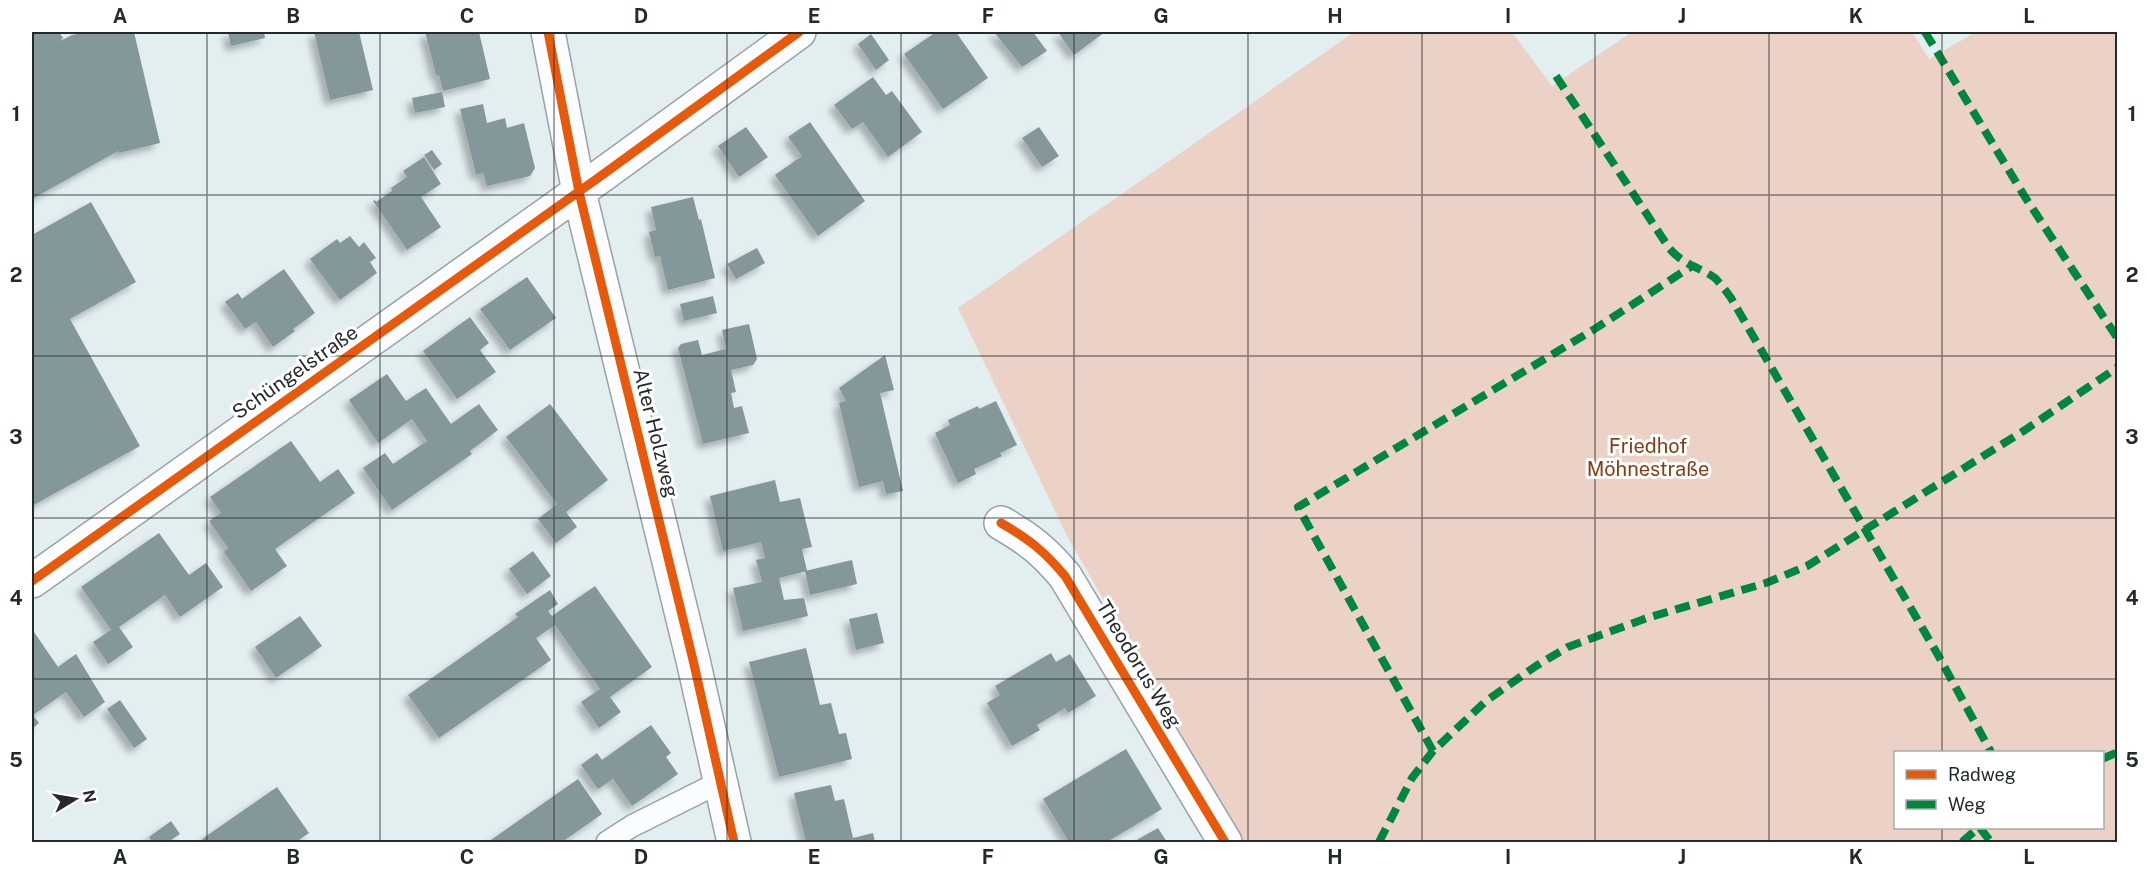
<svg xmlns="http://www.w3.org/2000/svg" width="2149" height="874" viewBox="0 0 2149 874" font-family="'Public Sans',sans-serif">
	<style>
		.green { fill: #ecd2c6; fill-rule: evenodd }
		.building { fill: #84979b; filter: url(#shadow) }
		.lines { fill: none; stroke-linecap: round; stroke-linejoin: round }
		.lane-casing { stroke: #99a2a4; stroke-width: 24 }
		.street-casing { stroke: #99a2a4; stroke-width: 36 }
		.lane { stroke: #fbfcfd; stroke-width: 21 }
		.street { stroke: #fbfcfd; stroke-width: 33 }
		.quiet { stroke: #00873e; stroke-width: 8; stroke-dasharray: 15 8; stroke-linecap: butt }
		.cycleway-casing { stroke: #fff; stroke-width: 13 }
		.cycleway { stroke: #e8590c; stroke-width: 9 }
		.grid { fill: none; stroke: #232a2c; stroke-width: 1.5; stroke-opacity: 0.55 }
		.labels { text-anchor: middle; stroke-width: 6; stroke-linejoin: round; paint-order: stroke }
		.street-label { font-size: 20px; fill: #232a2c; stroke: #fff }
		.park-label { font-size: 20px; fill: #8b3c0e; stroke: #fff }
		.neatline { fill: none; stroke: #232a2c; stroke-width: 2 }
		.grid-label { font-size: 20px; text-anchor: middle; font-weight: bold; fill: #232a2c }
	</style>
	<defs>
		<filter id="shadow"><feDropShadow dx="-5.5" dy="5.5" stdDeviation="3" flood-color="#0004"/></filter>
	</defs>
	<rect width="100%" height="100%" fill="#e3eef0"/>
	<path class="green" d="M 1354,32 L 1512,32 L 1552,86 L 1632,32 L 1912,32 L 1929,59 L 1976,32 L 2117,32 L 2117,842 L 1243,842 L 1066,534 L 958,308 ZM 1896,752 L 2102,752 L 2102,828 L 1896,828 Z"/>
	<path class="building" d="M 32,32 L 59,32 L 63,38 L 60,41 L 72,35 L 88,32 L 134,32 L 160,143 L 119,153 L 118,151 L 32,199 Z
		M 228,32 L 264,32 L 265,38 L 231,46 Z
		M 314,32 L 359,32 L 373,90 L 330,100 Z
		M 425,32 L 479,32 L 490,79 L 443,91 L 439,75 L 436,75 Z
		M 936,32 L 956,32 L 988,78 L 943,109 L 904,54 Z
		M 994,32 L 1033,32 L 1047,51 L 1022,67 Z
		M 1058,32 L 1105,32 L 1074,55 Z
		M 871,34 L 889,60 L 876,70 L 858,44 Z
		M 873,77 L 886,95 L 892,91 L 922,132 L 888,157 L 863,122 L 852,129 L 834,105 Z
		M 442,92 L 445,107 L 415,113 L 412,98 Z
		M 483,104 L 487,123 L 505,118 L 507,128 L 524,123 L 535,168 L 530,176 L 487,186 L 483,173 L 476,175 L 460,109 Z
		M 810,122 L 865,201 L 818,236 L 775,175 L 802,156 L 788,137 Z
		M 746,127 L 768,157 L 739,177 L 718,146 Z
		M 1039,127 L 1059,156 L 1042,167 L 1022,138 Z
		M 432,150 L 442,164 L 434,170 L 424,155 Z
		M 424,157 L 441,184 L 421,197 L 441,227 L 407,250 L 373,201 L 375,200 L 376,202 L 392,191 L 391,188 L 407,177 L 403,171 Z
		M 693,197 L 699,220 L 701,219 L 715,278 L 668,290 L 660,256 L 655,257 L 649,232 L 656,230 L 651,207 Z
		M 91,202 L 136,282 L 70,319 L 140,446 L 32,506 L 32,235 Z
		M 350,236 L 359,247 L 364,242 L 376,258 L 370,262 L 377,273 L 340,300 L 310,259 L 337,239 L 340,243 Z
		M 757,248 L 765,263 L 736,279 L 727,264 Z
		M 284,269 L 315,313 L 293,329 L 295,331 L 273,347 L 256,322 L 245,329 L 225,302 L 238,293 L 242,299 Z
		M 527,277 L 556,318 L 510,350 L 480,309 Z
		M 713,296 L 717,313 L 684,321 L 680,304 Z
		M 470,317 L 489,343 L 480,350 L 496,372 L 457,399 L 423,351 Z
		M 749,324 L 757,359 L 753,365 L 731,370 L 736,392 L 731,393 L 734,408 L 742,406 L 749,433 L 703,444 L 678,348 L 681,344 L 698,340 L 702,355 L 726,349 L 722,330 Z
		M 885,355 L 894,390 L 880,393 L 903,491 L 886,494 L 883,481 L 859,487 L 839,403 L 846,401 L 839,388 Z
		M 387,374 L 406,401 L 426,388 L 451,424 L 479,404 L 498,430 L 470,451 L 472,454 L 392,510 L 363,468 L 385,453 L 393,464 L 427,441 L 412,419 L 378,443 L 349,400 Z
		M 996,401 L 1017,445 L 1000,453 L 1002,456 L 974,469 L 976,474 L 958,483 L 935,433 L 950,425 L 948,420 L 978,406 L 979,409 Z
		M 550,404 L 608,480 L 566,512 L 577,527 L 556,543 L 538,519 L 557,504 L 506,437 Z
		M 291,441 L 320,482 L 338,469 L 355,493 L 275,549 L 287,566 L 251,591 L 224,552 L 228,548 L 209,521 L 221,513 L 210,497 Z
		M 775,480 L 780,502 L 800,498 L 812,547 L 802,549 L 807,571 L 779,578 L 784,600 L 804,598 L 808,616 L 743,631 L 733,588 L 762,582 L 756,560 L 765,558 L 761,542 L 723,551 L 710,496 Z
		M 159,533 L 189,575 L 206,563 L 223,587 L 180,617 L 165,595 L 119,627 L 133,647 L 108,664 L 93,642 L 111,630 L 81,587 Z
		M 533,551 L 551,576 L 527,594 L 509,569 Z
		M 852,560 L 857,584 L 810,595 L 805,571 Z
		M 595,586 L 652,667 L 610,697 L 621,712 L 599,728 L 581,702 L 600,689 L 555,625 L 536,638 L 551,660 L 439,738 L 408,695 L 518,617 L 515,614 L 550,590 L 558,604 L 548,611 L 552,616 Z
		M 877,613 L 884,643 L 856,650 L 849,619 Z
		M 300,616 L 322,646 L 276,678 L 255,647 Z
		M 32,629 L 58,667 L 76,654 L 105,702 L 84,717 L 66,692 L 33,715 L 39,723 L 32,729 Z
		M 806,648 L 820,705 L 831,703 L 839,734 L 846,733 L 852,759 L 779,777 L 749,662 Z
		M 1051,653 L 1056,662 L 1070,654 L 1096,696 L 1068,713 L 1065,708 L 1037,725 L 1040,730 L 1012,746 L 987,703 L 1000,695 L 995,686 Z
		M 120,700 L 147,739 L 134,748 L 107,709 Z
		M 651,725 L 671,753 L 666,757 L 678,774 L 632,806 L 613,779 L 598,789 L 581,765 L 597,753 L 602,760 Z
		M 1126,749 L 1162,809 L 1107,842 L 1069,842 L 1043,799 Z
		M 578,779 L 602,814 L 562,842 L 488,842 Z
		M 831,785 L 835,801 L 844,799 L 853,838 L 873,833 L 875,842 L 806,842 L 794,793 Z
		M 277,787 L 309,833 L 296,842 L 205,842 L 202,839 Z
		M 171,821 L 180,834 L 168,842 L 152,842 L 149,837 Z
		M 1158,828 L 1167,842 L 1133,842 Z"/>
	<g class="lines">
		<defs>
			<path id="lane" d="M 607,842 L 632,826 L 720,782"/>
			<path id="street" d="M 548,32 L 579,192 L 693,660 L 734,842
				M 1001,523 C 1029,539 1044,551 1065,576 L 1225,842
				M 32,581 L 598,178 L 799,32"/>
		</defs>
		<use href="#lane" class="lane-casing"/>
		<use href="#street" class="street-casing"/>
		<use href="#lane" class="lane"/>
		<use href="#street" class="street"/>
		<path class="quiet" d="M 1925,32 L 2025,197 L 2118,339
			M 1556,76 L 1669,248 C 1684,266 1698,266 1715,278 C 1721,284 1726,291 1731,298 L 1938,655 L 1991,752
			M 1433,751 L 1298,507 L 1593,330 L 1692,266
			M 2102,759 L 2118,752
			M 1980,828 L 1991,842
			M 1379,842 L 1412,778 L 1433,751 L 1486,701 L 1536,666 L 1568,647 L 1647,618 L 1766,583 L 1807,566 L 2025,430 L 2118,367
			M 1962,842 L 1978,828"/>
		<defs>
			<path id="cycleway" d="M 548,32 L 579,192 L 693,660 L 734,842
				M 1001,523 C 1029,539 1044,551 1065,576 L 1225,842
				M 32,581 L 598,178 L 799,32"/>
		</defs>
		<use href="#cycleway" class="cycleway-casing"/>
		<use href="#cycleway" class="cycleway"/>
	</g>
	<path class="grid" d="M 207,32 L 207,842M 380,32 L 380,842M 554,32 L 554,842M 727,32 L 727,842M 901,32 L 901,842M 1074,32 L 1074,842M 1248,32 L 1248,842M 1422,32 L 1422,842M 1595,32 L 1595,842M 1769,32 L 1769,842M 1942,32 L 1942,752M 32,195 L 2118,195M 32,356 L 2118,356M 32,518 L 2118,518M 32,679 L 2118,679M 1942,828 L 1942,842"/>
	<g class="labels">
		<g class="street-label">
			<text transform="translate(295 372) rotate(-35)" y="7">Schüngelstraße</text>
			<text transform="translate(656 433) rotate(76)" y="7">Alter Holzweg</text>
			<text transform="translate(1139 664) rotate(59)" y="7">Theodorus Weg</text>
		</g>
		<g class="park-label">
			<text x="1648" y="453">Friedhof<tspan x="1648" dy="23">Möhnestraße</tspan></text>
		</g>
	</g>
	<rect width="2149" height="874" fill="none" stroke="#ffffff" stroke-width="66"/>
	<rect x="1894" y="751" width="210" height="78" fill="#ffffff" stroke="#a7aaab" stroke-width="1.5"/>
	<rect x="1906" y="770" width="30" height="9" fill="#e8590c" stroke="#a7aaab" stroke-width="1.5"/>
	<text x="1948" y="781" font-size="18" fill="#232a2c">Radweg</text>
	<rect x="1906" y="800" width="30" height="9" fill="#00873e" stroke="#a7aaab" stroke-width="1.5"/>
	<text x="1948" y="811" font-size="18" fill="#232a2c">Weg</text>
	<g transform="translate(75 799) rotate(79)" stroke="#ffffff" stroke-width="4.5" paint-order="stroke">
	<path d="M0-4.5L10 22L0 15L-10 22Z" fill="#232a2c"/>
	<text y="-9" font-size="16" font-weight="bold" text-anchor="middle" fill="#232a2c">N</text>
	</g>
	<rect x="33" y="33" width="2083" height="808" class="neatline"/>
	<g class="grid-label">
		<text x="120" y="23">A</text>
		<text x="293" y="23">B</text>
		<text x="467" y="23">C</text>
		<text x="641" y="23">D</text>
		<text x="814" y="23">E</text>
		<text x="988" y="23">F</text>
		<text x="1161" y="23">G</text>
		<text x="1335" y="23">H</text>
		<text x="1508" y="23">I</text>
		<text x="1682" y="23">J</text>
		<text x="1856" y="23">K</text>
		<text x="2029" y="23">L</text>
		<text x="16" y="121">1</text>
		<text x="2132" y="121">1</text>
		<text x="16" y="282">2</text>
		<text x="2132" y="282">2</text>
		<text x="16" y="444">3</text>
		<text x="2132" y="444">3</text>
		<text x="16" y="605">4</text>
		<text x="2132" y="605">4</text>
		<text x="16" y="767">5</text>
		<text x="2132" y="767">5</text>
		<text x="120" y="864">A</text>
		<text x="293" y="864">B</text>
		<text x="467" y="864">C</text>
		<text x="641" y="864">D</text>
		<text x="814" y="864">E</text>
		<text x="988" y="864">F</text>
		<text x="1161" y="864">G</text>
		<text x="1335" y="864">H</text>
		<text x="1508" y="864">I</text>
		<text x="1682" y="864">J</text>
		<text x="1856" y="864">K</text>
		<text x="2029" y="864">L</text>
	</g>
</svg>
